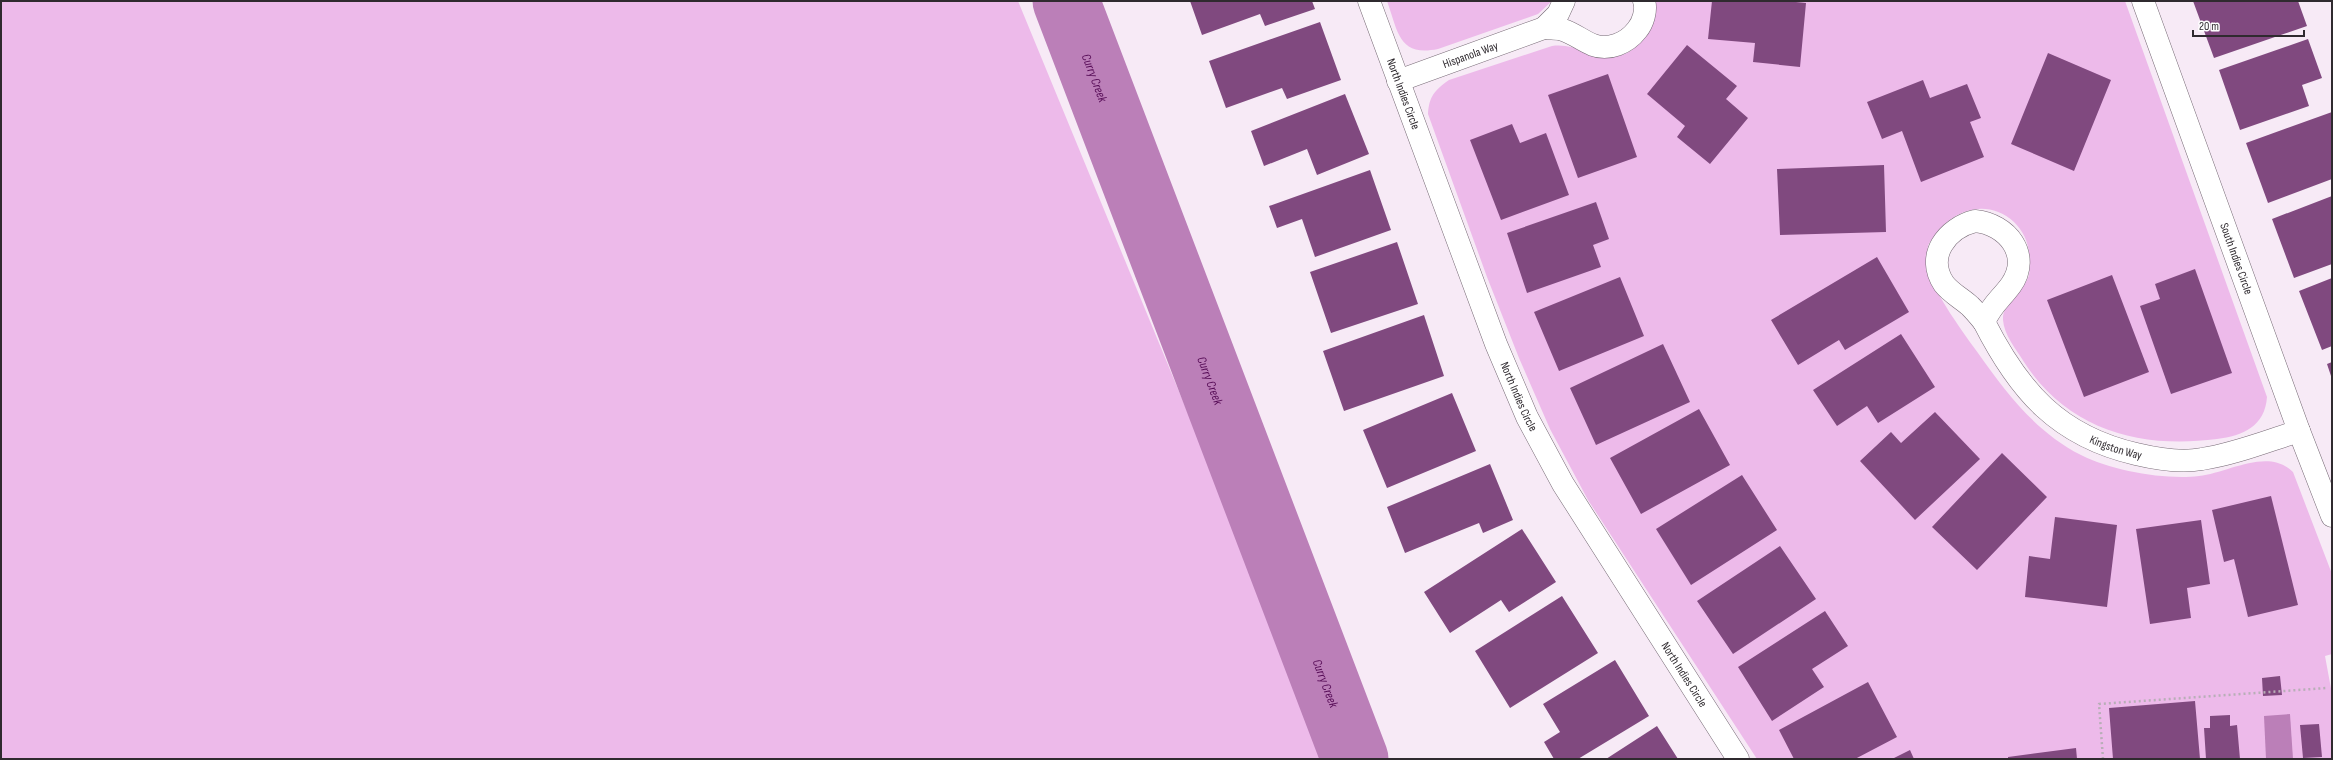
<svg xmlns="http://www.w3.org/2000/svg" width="2333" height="760" viewBox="0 0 2333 760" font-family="'Sofia Sans Condensed',sans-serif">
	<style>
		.green { fill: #edbaea }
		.water { fill: #bb7fb8 }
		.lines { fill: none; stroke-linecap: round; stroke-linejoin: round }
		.river { stroke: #bb7fb8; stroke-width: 67 }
		.building { fill: #80497f }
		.minor-casing { stroke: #776b76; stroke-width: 23 }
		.path { stroke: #b8aeb7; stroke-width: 2.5; stroke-dasharray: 2 3; stroke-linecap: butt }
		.minor { stroke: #fff; stroke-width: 22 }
		.labels { text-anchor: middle; stroke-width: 4; stroke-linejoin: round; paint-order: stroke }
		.street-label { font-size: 12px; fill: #2f2a2f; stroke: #fff }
		.water-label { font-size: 13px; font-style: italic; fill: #580e58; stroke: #fff }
	</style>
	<rect width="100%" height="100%" fill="#f7eaf6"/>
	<path class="green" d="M 1,1 L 1018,1 L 1246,554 L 1320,759 L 1,759 Z
		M 1387,1 L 1552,1 L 1538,14 L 1438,49 C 1398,57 1398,31 1387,1 Z
		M 1655,1 L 2125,1 L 2267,397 C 2265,426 2243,436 2217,439 C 2140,449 2068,430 2024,362 C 2016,349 2004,335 2003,320 C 2002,302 2024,292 2029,275 C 2030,269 2029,261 2029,254 C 2028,241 2023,231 2014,222 C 1989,199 1955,208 1937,233 C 1935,237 1929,242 1928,246 C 1927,252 1928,266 1929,272 C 1934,293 1965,335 1978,353 C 2007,394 2036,432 2081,455 C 2112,471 2165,480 2199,476 C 2228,473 2268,447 2293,472 L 2332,574 L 2332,654 L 2325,656 L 2332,694 L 2332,759 L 1757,759 L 1588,500 L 1550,429 L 1519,358 L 1487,277 L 1428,114 C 1429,96 1435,90 1449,80 L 1552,46 C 1584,41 1616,77 1643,38 C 1653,25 1656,17 1655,1 Z"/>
	<path class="water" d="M 2290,714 L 2293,759 L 2266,759 L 2264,716 Z"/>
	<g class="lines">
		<path class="river" id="s1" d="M 1066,1 L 1355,759"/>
	</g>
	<path class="building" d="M 1190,1 L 1312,1 L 1315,9 L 1265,26 L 1260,14 L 1202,35 Z
		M 1712,1 L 1786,1 L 1806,3 L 1800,67 L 1753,62 L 1755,43 L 1708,39 Z
		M 2193,1 L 2298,1 L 2307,26 L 2214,58 Z
		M 1320,22 L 1341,80 L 1287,99 L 1282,88 L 1226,108 L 1209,61 Z
		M 2308,39 L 2322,78 L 2302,85 L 2309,106 L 2240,130 L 2219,70 Z
		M 1687,45 L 1737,86 L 1726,99 L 1748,118 L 1710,164 L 1677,137 L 1685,126 L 1647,94 Z
		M 2048,53 L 2111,80 L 2074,171 L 2011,144 Z
		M 1608,74 L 1637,157 L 1578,178 L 1548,95 Z
		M 1923,80 L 1930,98 L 1967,84 L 1981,118 L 1970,122 L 1984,157 L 1921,182 L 1902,131 L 1882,139 L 1867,102 Z
		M 1345,94 L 1369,154 L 1317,175 L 1307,149 L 1264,166 L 1251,131 Z
		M 2332,112 L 2332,179 L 2268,203 L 2246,143 Z
		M 1512,124 L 1520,143 L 1546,133 L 1569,195 L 1501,220 L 1470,140 Z
		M 1884,165 L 1886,232 L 1780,235 L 1777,169 Z
		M 1370,170 L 1391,230 L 1315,257 L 1302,219 L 1277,228 L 1269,206 Z
		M 2332,196 L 2332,264 L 2294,278 L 2272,219 Z
		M 1596,202 L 1609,239 L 1593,245 L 1601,267 L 1527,293 L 1507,233 Z
		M 1397,242 L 1418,304 L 1331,333 L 1310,272 Z
		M 1877,257 L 1909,312 L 1845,350 L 1839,340 L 1798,365 L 1771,320 Z
		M 2195,269 L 2232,373 L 2171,394 L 2140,306 L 2160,299 L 2155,284 Z
		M 2112,275 L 2149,372 L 2084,397 L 2047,300 Z
		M 1620,277 L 1644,336 L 1559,371 L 1534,312 Z
		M 2332,278 L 2332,346 L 2322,350 L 2299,291 Z
		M 1424,315 L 1444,376 L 1344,411 L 1323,351 Z
		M 1901,334 L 1935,387 L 1878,423 L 1867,406 L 1837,426 L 1813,390 Z
		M 1663,344 L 1690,402 L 1596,445 L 1570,388 Z
		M 2332,362 L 2332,379 L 2327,364 Z
		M 1452,393 L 1476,451 L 1387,488 L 1363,430 Z
		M 1699,409 L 1730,465 L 1641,514 L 1610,458 Z
		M 1935,412 L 1980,459 L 1915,520 L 1860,461 L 1891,432 L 1901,443 Z
		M 2002,453 L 2047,497 L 1977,570 L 1932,527 Z
		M 1490,464 L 1513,520 L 1483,533 L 1479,523 L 1405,553 L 1387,507 Z
		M 1742,475 L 1777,530 L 1691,585 L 1656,529 Z
		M 2271,496 L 2298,605 L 2248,617 L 2234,559 L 2224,562 L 2212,510 Z
		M 2055,517 L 2117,525 L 2107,607 L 2025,597 L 2029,556 L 2050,559 Z
		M 2201,520 L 2210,584 L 2187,588 L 2191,618 L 2150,624 L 2136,529 Z
		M 1522,529 L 1556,582 L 1509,612 L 1501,600 L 1450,633 L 1424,592 Z
		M 1780,546 L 1816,599 L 1733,654 L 1697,601 Z
		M 1562,596 L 1598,653 L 1510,708 L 1475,651 Z
		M 1825,611 L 1848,646 L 1812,669 L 1824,687 L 1772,721 L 1738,667 Z
		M 1615,660 L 1649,716 L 1578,759 L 1554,759 L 1544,742 L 1560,732 L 1543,704 Z
		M 2280,676 L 2282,695 L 2263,696 L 2262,678 Z
		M 1868,682 L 1897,737 L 1855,759 L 1794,759 L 1779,730 Z
		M 2195,701 L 2200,759 L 2113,759 L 2109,708 Z
		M 2230,715 L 2230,726 L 2237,725 L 2240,759 L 2206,759 L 2204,728 L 2210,728 L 2210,716 Z
		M 2319,724 L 2322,757 L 2303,758 L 2300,725 Z
		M 1657,726 L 1678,759 L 1606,759 Z
		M 2076,748 L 2077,759 L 2008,759 L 2008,757 Z
		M 1910,750 L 1914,759 L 1892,759 Z"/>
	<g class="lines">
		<defs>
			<g id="minor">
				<path id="s2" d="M 1369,1 L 1496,344 L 1527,417 L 1563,484 L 1738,759"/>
				<path d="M 1564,1 L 1558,14 L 1544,28 C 1550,29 1557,28 1563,30 C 1573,33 1583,41 1593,45 C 1609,51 1627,43 1637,30 C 1643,23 1647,10 1644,1"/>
				<path id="s3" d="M 2143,1 L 2299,431 L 2332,516"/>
				<path id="s4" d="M 1398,81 L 1544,28"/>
				<path d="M 1975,221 C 2007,224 2032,255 2011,285 C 2000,300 1992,304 1984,322 C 1980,317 1975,311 1970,306 C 1961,298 1951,293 1944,284 C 1925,256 1947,228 1975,221 Z"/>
				<path id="s5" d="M 1984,322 C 2019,391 2058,436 2136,454 C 2157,459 2182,463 2202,459 C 2235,454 2267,441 2299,431"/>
			</g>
		</defs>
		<use href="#minor" class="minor-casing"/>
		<path class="path" d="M 2103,759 L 2099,704 L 2327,688"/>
		<use href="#minor" class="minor"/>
	</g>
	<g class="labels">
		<g class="street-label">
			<text dy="4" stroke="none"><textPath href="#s4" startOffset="77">Hispanola Way</textPath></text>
			<text dy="4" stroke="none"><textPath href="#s2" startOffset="99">North Indies Circle</textPath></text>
			<text dy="4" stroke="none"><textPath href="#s3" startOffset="274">South Indies Circle</textPath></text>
			<text dy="4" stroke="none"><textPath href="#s2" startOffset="423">North Indies Circle</textPath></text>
			<text dy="4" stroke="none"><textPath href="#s5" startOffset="188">Kingston Way</textPath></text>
			<text dy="4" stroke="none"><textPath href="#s2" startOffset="747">North Indies Circle</textPath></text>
		</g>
		<g class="water-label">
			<text dy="5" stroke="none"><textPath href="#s1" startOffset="82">Curry Creek</textPath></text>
			<text dy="5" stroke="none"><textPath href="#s1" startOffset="406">Curry Creek</textPath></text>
			<text dy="5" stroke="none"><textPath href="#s1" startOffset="730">Curry Creek</textPath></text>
		</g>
	</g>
	<rect width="2333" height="760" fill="none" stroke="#2f2a2f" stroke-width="4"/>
	<path d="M2193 30v6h111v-6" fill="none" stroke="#2f2a2f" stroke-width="2"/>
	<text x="2199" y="30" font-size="12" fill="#2f2a2f" stroke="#ffffff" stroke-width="3" paint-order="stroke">20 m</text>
</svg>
